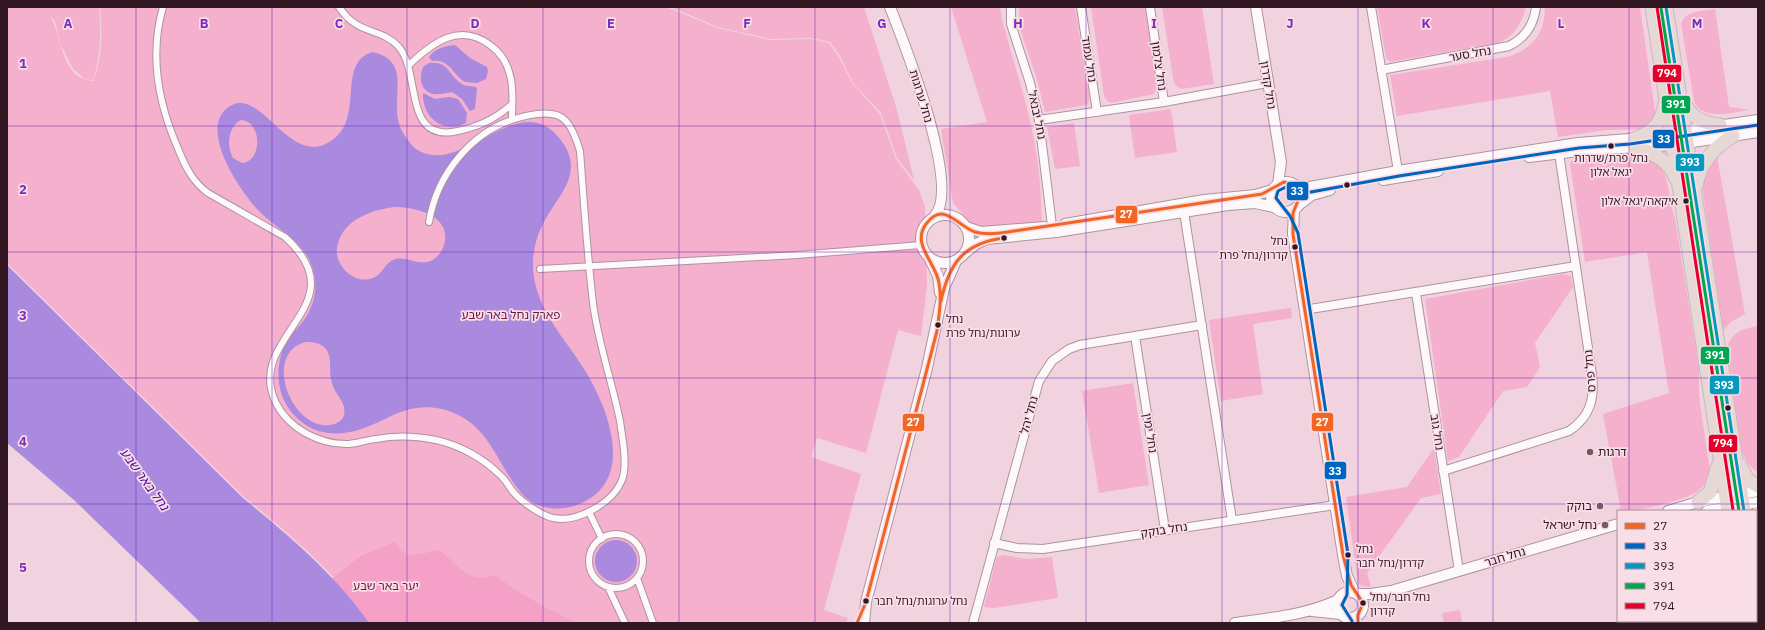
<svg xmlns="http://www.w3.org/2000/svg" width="1765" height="630" viewBox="0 0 1765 630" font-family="'IBM Plex Sans','Noto Sans Hebrew',sans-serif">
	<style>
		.green { fill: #f4b0cd }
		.forest { fill: #f5a0c6 }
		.water { fill: #a98adf; fill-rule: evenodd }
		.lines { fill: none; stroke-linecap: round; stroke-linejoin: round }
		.pedestrian-casing { stroke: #ad949e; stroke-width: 8 }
		.minor-casing { stroke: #ad949e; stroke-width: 10 }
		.tertiary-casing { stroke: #ad949e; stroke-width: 12 }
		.trunk-casing { stroke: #c9b8c0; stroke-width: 15 }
		.pedestrian { stroke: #fdf8fa; stroke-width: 6 }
		.minor { stroke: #fdf8fa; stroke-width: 8 }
		.tertiary { stroke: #fdf8fa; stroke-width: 10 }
		.trunk { stroke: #e6d8d4; stroke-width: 13 }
		.bus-1-casing { stroke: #f9dde7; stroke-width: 6 }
		.bus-2-casing { stroke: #f9dde7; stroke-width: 6 }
		.bus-3-casing { stroke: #f9dde7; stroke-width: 6 }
		.bus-4-casing { stroke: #f9dde7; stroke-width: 6 }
		.bus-5-casing { stroke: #f9dde7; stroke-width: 6 }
		.bus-1 { stroke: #f26522; stroke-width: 3 }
		.bus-2 { stroke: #0065bd; stroke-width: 3 }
		.bus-3 { stroke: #059abd; stroke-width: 3 }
		.bus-4 { stroke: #00a651; stroke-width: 3 }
		.bus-5 { stroke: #e4002b; stroke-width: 3 }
		.grid { fill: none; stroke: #7b2cbf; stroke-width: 1; stroke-opacity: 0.55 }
		.bus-dot { fill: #311823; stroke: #f9dde7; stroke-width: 1.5 }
		.poi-dot { fill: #745965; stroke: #f9dde7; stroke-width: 1.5 }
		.labels { text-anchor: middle; stroke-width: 3.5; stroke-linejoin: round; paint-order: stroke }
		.bus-label { font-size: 11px; fill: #311823; stroke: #f9dde7; text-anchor: start }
		.street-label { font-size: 12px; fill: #311823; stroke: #f9dde7 }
		.park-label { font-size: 12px; fill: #6c1c45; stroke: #f9dde7 }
		.poi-label { font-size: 12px; fill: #311823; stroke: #f9dde7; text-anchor: end }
		.water-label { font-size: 13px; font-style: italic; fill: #4d0c9e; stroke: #f9dde7 }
		.grid-label { font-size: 13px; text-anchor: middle; font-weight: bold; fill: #7b2cbf; stroke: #f9dde7; stroke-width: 3.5; stroke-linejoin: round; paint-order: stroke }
		.line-badge { stroke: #f9dde7; stroke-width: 1.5 }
		.badge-label { font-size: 11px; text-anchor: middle; font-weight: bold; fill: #fff }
	</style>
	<rect width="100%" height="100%" fill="#f1d3df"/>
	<path class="green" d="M 7,7 C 16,7 29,4 38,7 C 67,16 52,77 93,81 C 103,57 102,33 100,7 L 666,7 L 718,28 L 770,40 L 811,39 L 829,43 L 839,57 L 852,83 L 880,114 L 896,159 L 919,190 L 925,207 L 927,286 L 921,336 L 898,330 L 866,453 L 817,438 L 811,457 L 861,474 L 824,610 L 848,618 L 846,623 L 371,623 C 336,573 291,535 244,497 L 7,263 Z
		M 40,7 L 99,7 C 101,34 101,54 93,80 L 85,79 L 73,69 L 61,45 L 55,21 Z
		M 670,7 L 864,7 L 897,110 L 914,180 L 897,158 L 881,113 L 853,83 L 840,56 L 830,42 L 811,38 L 770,39 L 718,27 Z
		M 951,7 L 1000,7 L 1002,20 C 1016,71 1034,122 1039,174 C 1041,191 1041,207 1042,223 L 983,227 L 972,225 L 953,203 L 941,129 L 987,122 Z
		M 1020,7 L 1075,7 L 1089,96 L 1089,102 L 1086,105 L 1045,112 C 1041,97 1038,81 1033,67 C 1027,47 1016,28 1020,7 Z
		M 1091,7 L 1145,7 L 1157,88 L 1154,94 L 1111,103 L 1107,101 L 1104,96 Z
		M 1162,7 L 1202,7 L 1214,84 L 1181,89 L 1174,84 Z
		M 1377,7 L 1526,7 C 1522,23 1514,37 1498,43 L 1390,62 L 1386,58 Z
		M 1545,7 L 1640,7 L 1655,111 L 1655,116 L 1652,122 L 1641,129 L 1607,130 L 1558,137 L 1550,91 L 1397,116 L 1390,75 L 1507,57 C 1532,49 1545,34 1545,7 Z
		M 1715,9 L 1729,107 L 1750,110 C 1732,112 1703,122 1694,101 L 1681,24 C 1685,10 1703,11 1715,9 Z
		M 1171,109 L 1177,152 L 1135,158 L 1129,115 Z
		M 1074,123 L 1080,166 L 1055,169 L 1047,127 Z
		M 1637,154 C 1643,157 1652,159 1657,163 C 1669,171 1669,204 1675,218 L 1699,369 L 1699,396 L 1710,472 C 1707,479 1705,485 1699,490 C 1686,501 1637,511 1621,511 L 1603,414 L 1669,393 L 1647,252 L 1585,262 L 1570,164 L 1571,161 L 1575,159 Z
		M 1717,156 L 1745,314 L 1731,322 L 1723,331 L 1701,179 L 1703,172 Z
		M 1563,274 L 1571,276 L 1573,287 L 1535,343 L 1540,367 L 1527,387 L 1503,391 L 1459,457 L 1448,461 L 1425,299 Z
		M 1291,308 L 1292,318 L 1253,324 L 1263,394 L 1221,401 L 1209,320 Z
		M 1758,326 L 1758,473 L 1749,465 L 1741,450 L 1727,347 C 1733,331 1743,329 1758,326 Z
		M 1133,383 L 1149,485 L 1099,493 L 1082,391 Z
		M 1434,448 L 1441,494 L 1421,498 L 1367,573 L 1371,587 L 1361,586 L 1358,583 L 1346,497 L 1407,487 Z
		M 1003,555 L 1027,559 L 1052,557 L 1058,598 L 994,608 L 984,607 L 996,560 L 997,557 Z
		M 1460,610 L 1462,623 L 1444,623 L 1442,613 Z"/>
	<path class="forest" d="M 394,542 L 406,555 L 421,554 L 439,550 C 452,559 464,577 480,578 C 485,578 491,576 496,576 C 521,595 548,609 577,623 L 368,623 L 331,579 L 361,556 Z"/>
	<path class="water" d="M 455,45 L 470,58 L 487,67 L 488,71 L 486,79 L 477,83 L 465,82 C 452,74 450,59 432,61 L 429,57 C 435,48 446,46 455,45 Z
		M 372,52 C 406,59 396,85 397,110 C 397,121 401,132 408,140 C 412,147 419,152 427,154 C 469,166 522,89 560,139 C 588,174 555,197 542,226 C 531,248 530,273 539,296 C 549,324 571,347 586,372 C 609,411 637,482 577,505 C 560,511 538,510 524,496 C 498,468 491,426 451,412 C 436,406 419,406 404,411 C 393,414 384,420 374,424 C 346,437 315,439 293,414 C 275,394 274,362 288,339 C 293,332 299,327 304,320 C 317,302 319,279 309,259 C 298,238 273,226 257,209 C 240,190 200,132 226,109 C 261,78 291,179 337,136 C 362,113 338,63 372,52 ZM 241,120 C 262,121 263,161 242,163 L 233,158 C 226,146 228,127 241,120 ZM 394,207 C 413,207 449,214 445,241 C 444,248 440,255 434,259 C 420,269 407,254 393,260 C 384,264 382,275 373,278 C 353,286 331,262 338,243 C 345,219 372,210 394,207 ZM 306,342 C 314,342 321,343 326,349 C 333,358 328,372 332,383 C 335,396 349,403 343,418 C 338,424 331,426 323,425 C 287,420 265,352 306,342 Z
		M 429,63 C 450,61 448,76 462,84 C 467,87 472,85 477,88 L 475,109 L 470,111 L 462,99 L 452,92 C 446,93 439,95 433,94 C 420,91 418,75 424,66 Z
		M 423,93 L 435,99 L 449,97 L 458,99 L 467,113 L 466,123 C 444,134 422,118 423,93 Z
		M 7,265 L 243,498 C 289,536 335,574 369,623 L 201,623 L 74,500 L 7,443 Z
		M595 561a21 21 0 1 1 42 0a21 21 0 1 1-42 0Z"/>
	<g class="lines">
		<defs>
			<path id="pedestrian" d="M 163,7 C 149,55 159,106 179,151 C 186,168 193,182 208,193 L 285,237 C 361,306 243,336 276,403 C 289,429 320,445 349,444 C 358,443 367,440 376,439 C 396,435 416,436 436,440 C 459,445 483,458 500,475 C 506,480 509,487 514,493 C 523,503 541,515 553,518 C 577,523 613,503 622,480 C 628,465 622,436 620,421 C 612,381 598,343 593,303 C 587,253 584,202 580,151 C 577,141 573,129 566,121 C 559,113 546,113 537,114 C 506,118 480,132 459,157 C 443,176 433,198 429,222
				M 339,7 C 358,36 380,27 398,46 C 422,72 402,144 458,131 C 478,127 497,118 512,104
				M 409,65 C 432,43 459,22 490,45 C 500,52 507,63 510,75 C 514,89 512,104 512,119
				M 540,269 L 797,255 L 921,245
				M 589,512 L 602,539
				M589 561a27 27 0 1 1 54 0a27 27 0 1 1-54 0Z
				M 637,578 L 653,623
				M 608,587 L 625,623"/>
			<path id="minor" d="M 1011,7 L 1011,24 L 1030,83 L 1039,120 L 1052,226
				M 1081,7 L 1097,112
				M 1150,7 L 1164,102
				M 1371,7 L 1398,171
				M 1381,70 L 1509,46 C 1525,38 1534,25 1536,7
				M 1039,120 L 1164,102 L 1267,83
				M 1184,212 L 1232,520
				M 1416,293 L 1459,571
				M 1304,310 L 1576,266
				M 1135,336 L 1165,530
				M 1443,471 L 1569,431 C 1590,417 1595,399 1592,375 L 1559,153
				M 994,543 L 1017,548 L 1043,549 L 1335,505
				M 1634,621 L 1634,623
				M 973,623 L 1039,381 L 1052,361 L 1069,349 L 1080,345 L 1202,325"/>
			<path id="tertiary" d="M 890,7 C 904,43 962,188 934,217
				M 1256,7 L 1281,162 L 1278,184
				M 1529,157 L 1587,150 L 1673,145 L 1758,132
				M 1383,180 L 1438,171
				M1271 197a15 15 0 1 1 30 0a15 15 0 1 1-30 0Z
				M 1296,186 L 1310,187 L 1398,171 L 1578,143 L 1629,139 L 1758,120
				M 1300,204 L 1312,195 L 1330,190
				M 1294,210 L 1293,234 L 1343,555 L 1347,576 L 1355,593
				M921 239a24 24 0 1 1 48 0a24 24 0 1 1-48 0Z
				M 1065,224 L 1204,200 L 1255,195 L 1272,190
				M 966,227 L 981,232 L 1045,227
				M 965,253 L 976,244 L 987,239 L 1056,232 L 1228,205 L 1255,203 L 1274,207
				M 929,257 L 938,276 L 940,293
				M 1668,511 L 1698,502 L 1758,491
				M 1707,511 L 1758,502
				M1337 605a13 13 0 1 1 26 0a13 13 0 1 1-26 0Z
				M 1358,594 L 1371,594 L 1391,591 L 1618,524
				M 1312,611 L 1341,614
				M 864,623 L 866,602 L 927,368 L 944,288 L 956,261
				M 1235,623 C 1269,618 1307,615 1338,600"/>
			<path id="trunk" d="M 1652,7 L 1728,511
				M 1666,7 L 1744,511
				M 1683,101 C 1691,118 1702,123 1720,125
				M 1636,138 C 1654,132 1662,122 1665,103
				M 1635,148 C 1653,152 1669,160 1676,179
				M 1696,186 C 1700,163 1714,147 1733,136
				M 1739,464 L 1748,480 L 1758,486
				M 1698,502 L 1710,492 L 1718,466
				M 1756,517 L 1758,514
				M 1756,590 L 1758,604
				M 1746,621 L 1746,623"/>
		</defs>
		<use href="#pedestrian" class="pedestrian-casing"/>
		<use href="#minor" class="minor-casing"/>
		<use href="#tertiary" class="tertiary-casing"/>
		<use href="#trunk" class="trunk-casing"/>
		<use href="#pedestrian" class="pedestrian"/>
		<use href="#minor" class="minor"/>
		<use href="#tertiary" class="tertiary"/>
		<use href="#trunk" class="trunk"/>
		<defs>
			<path id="bus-1" d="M 941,301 C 949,263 964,243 1004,238
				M 857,623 L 866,602 L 937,331 C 939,315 942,299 939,283 C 936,263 911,244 926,224 C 944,200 957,226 975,232 C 989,236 1007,232 1021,230 L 1262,194 L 1284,182 L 1297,186 L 1301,193 L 1293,213 L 1293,234 L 1343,555 L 1351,585 L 1363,603 L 1358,615 L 1358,623"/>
			<path id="bus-2" d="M 1352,621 L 1342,605 L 1347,595 L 1348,554 L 1298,233 L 1290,216 L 1276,198 L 1278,191 L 1286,187 L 1300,192 L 1311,192 L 1399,176 L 1579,148 L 1630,144 L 1758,125"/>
			<path id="bus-3" d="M 1666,7 L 1744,511"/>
			<path id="bus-4" d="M 1661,8 L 1739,511"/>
			<path id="bus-5" d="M 1657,7 L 1733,510"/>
		</defs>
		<use href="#bus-1" class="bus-1-casing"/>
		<use href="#bus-2" class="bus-2-casing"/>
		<use href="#bus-3" class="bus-3-casing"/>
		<use href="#bus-4" class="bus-4-casing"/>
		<use href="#bus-5" class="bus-5-casing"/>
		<use href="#bus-1" class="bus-1"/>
		<use href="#bus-2" class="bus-2"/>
		<use href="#bus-3" class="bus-3"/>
		<use href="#bus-4" class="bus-4"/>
		<use href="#bus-5" class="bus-5"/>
	</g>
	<path class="grid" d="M 136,7 L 136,623M 272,7 L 272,623M 407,7 L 407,623M 543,7 L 543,623M 679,7 L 679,623M 815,7 L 815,623M 950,7 L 950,623M 1086,7 L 1086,623M 1222,7 L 1222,623M 1358,7 L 1358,623M 1493,7 L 1493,623M 1629,7 L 1629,511M 7,126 L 1758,126M 7,252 L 1758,252M 7,378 L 1758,378M 7,504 L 1758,504M 1629,621 L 1629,623"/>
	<g class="bus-dot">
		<circle cx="1611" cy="146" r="3.5"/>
		<circle cx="1347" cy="185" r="3.5"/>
		<circle cx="1686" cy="201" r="3.5"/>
		<circle cx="1004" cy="238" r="3.5"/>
		<circle cx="1295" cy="247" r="3.5"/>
		<circle cx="938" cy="325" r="3.5"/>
		<circle cx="1728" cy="408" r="3.5"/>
		<circle cx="1348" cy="555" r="3.5"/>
		<circle cx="866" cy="601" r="3.5"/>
		<circle cx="1363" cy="603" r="3.5"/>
	</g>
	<g class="poi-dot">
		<circle cx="1590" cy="452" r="4"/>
		<circle cx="1600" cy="506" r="4"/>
		<circle cx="1605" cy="525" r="4"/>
	</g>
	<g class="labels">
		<g class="bus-label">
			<text x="1611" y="162" text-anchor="middle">נחל פרת/שדרות<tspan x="1611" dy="14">יגאל אלון</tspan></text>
			<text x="1678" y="205" text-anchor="end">איקאה/יגאל אלון</text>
			<text x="1288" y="245" text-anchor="end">נחל<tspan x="1288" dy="14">קדרון/נחל פרת</tspan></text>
			<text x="946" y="323">נחל<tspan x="946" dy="14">ערוגות/נחל פרת</tspan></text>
			<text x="1356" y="553">נחל<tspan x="1356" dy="14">קדרון/נחל חבר</tspan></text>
			<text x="1370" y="601">נחל חבר/נחל<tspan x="1370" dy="14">קדרון</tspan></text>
			<text x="874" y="605">נחל ערוגות/נחל חבר</text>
		</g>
		<g class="street-label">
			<text transform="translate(1470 54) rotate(-10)" y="4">נחל סער</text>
			<text transform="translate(1089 59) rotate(81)" y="4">נחל עמוד</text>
			<text transform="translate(1159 66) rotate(82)" y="4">נחל צלמון</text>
			<text transform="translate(1268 85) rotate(81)" y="4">נחל קדרון</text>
			<text transform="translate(921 96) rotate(73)" y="4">נחל ערוגות</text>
			<text transform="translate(1037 115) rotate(78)" y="4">נחל יבנאל</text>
			<text transform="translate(1590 371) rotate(-95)" y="4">נחל פרס</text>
			<text transform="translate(1029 415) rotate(-75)" y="4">נחל יהל</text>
			<text transform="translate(1437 432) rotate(81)" y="4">נחל גוב</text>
			<text transform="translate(1150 433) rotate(81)" y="4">נחל ימין</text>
			<text transform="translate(1164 530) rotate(-9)" y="4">נחל בוקק</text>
			<text transform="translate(1505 557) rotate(-17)" y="4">נחל חבר</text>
		</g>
		<g class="park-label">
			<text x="511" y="319">פארק נחל באר שבע</text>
			<text x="386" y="590">יער באר שבע</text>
		</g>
		<g class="poi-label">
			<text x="1598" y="456" text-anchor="start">דרגות</text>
			<text x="1592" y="510">בוקק</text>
			<text x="1597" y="529">נחל ישראל</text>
		</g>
		<g class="water-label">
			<text transform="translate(145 479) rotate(54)" y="5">נחל באר שבע</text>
		</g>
	</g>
	<g class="grid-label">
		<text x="68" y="28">A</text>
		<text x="204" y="28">B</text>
		<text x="339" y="28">C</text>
		<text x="475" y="28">D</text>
		<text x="611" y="28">E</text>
		<text x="747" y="28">F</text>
		<text x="882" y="28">G</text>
		<text x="1018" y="28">H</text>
		<text x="1154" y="28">I</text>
		<text x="1290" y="28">J</text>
		<text x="1426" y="28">K</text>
		<text x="1561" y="28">L</text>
		<text x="1697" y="28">M</text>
		<text x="23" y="68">1</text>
		<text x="23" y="194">2</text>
		<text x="23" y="320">3</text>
		<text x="23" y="446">4</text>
		<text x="23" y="572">5</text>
	</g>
	<g class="line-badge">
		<rect x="1652" y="64" width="30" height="19" rx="4" fill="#e4002b"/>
		<rect x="1661" y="95" width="30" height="19" rx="4" fill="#00a651"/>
		<rect x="1652" y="129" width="23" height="20" rx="4" fill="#0065bd"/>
		<rect x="1675" y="153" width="30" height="19" rx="4" fill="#059abd"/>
		<rect x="1286" y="181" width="23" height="20" rx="4" fill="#0065bd"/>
		<rect x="1115" y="205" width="23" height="19" rx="4" fill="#f26522"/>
		<rect x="1700" y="346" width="30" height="19" rx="4" fill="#00a651"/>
		<rect x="1709" y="375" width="31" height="20" rx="4" fill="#059abd"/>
		<rect x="1311" y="412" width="23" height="20" rx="4" fill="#f26522"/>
		<rect x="902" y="413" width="23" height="19" rx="4" fill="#f26522"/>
		<rect x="1708" y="434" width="30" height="19" rx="4" fill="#e4002b"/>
		<rect x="1324" y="461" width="23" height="19" rx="4" fill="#0065bd"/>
	</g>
	<g class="badge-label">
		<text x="1667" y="77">794</text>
		<text x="1676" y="108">391</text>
		<text x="1664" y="143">33</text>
		<text x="1690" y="166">393</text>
		<text x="1297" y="195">33</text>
		<text x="1126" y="218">27</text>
		<text x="1715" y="359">391</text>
		<text x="1724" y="389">393</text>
		<text x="1322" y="426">27</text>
		<text x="913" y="426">27</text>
		<text x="1723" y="447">794</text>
		<text x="1335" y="475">33</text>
	</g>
	<rect width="1765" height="630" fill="none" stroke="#311823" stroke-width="16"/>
	<rect x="1617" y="510" width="140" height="112" fill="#f9dde7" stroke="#a98e99"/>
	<rect x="1625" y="523" width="20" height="6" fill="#f26522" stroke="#a98e99"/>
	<text x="1653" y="530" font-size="12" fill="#311823">27</text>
	<rect x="1625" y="543" width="20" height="6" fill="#0065bd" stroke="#a98e99"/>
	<text x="1653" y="550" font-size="12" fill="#311823">33</text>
	<rect x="1625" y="563" width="20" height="6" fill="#059abd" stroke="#a98e99"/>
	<text x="1653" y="570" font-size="12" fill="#311823">393</text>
	<rect x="1625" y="583" width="20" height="6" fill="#00a651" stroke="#a98e99"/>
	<text x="1653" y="590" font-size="12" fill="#311823">391</text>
	<rect x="1625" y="603" width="20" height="6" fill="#e4002b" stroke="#a98e99"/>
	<text x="1653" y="610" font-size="12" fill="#311823">794</text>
</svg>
